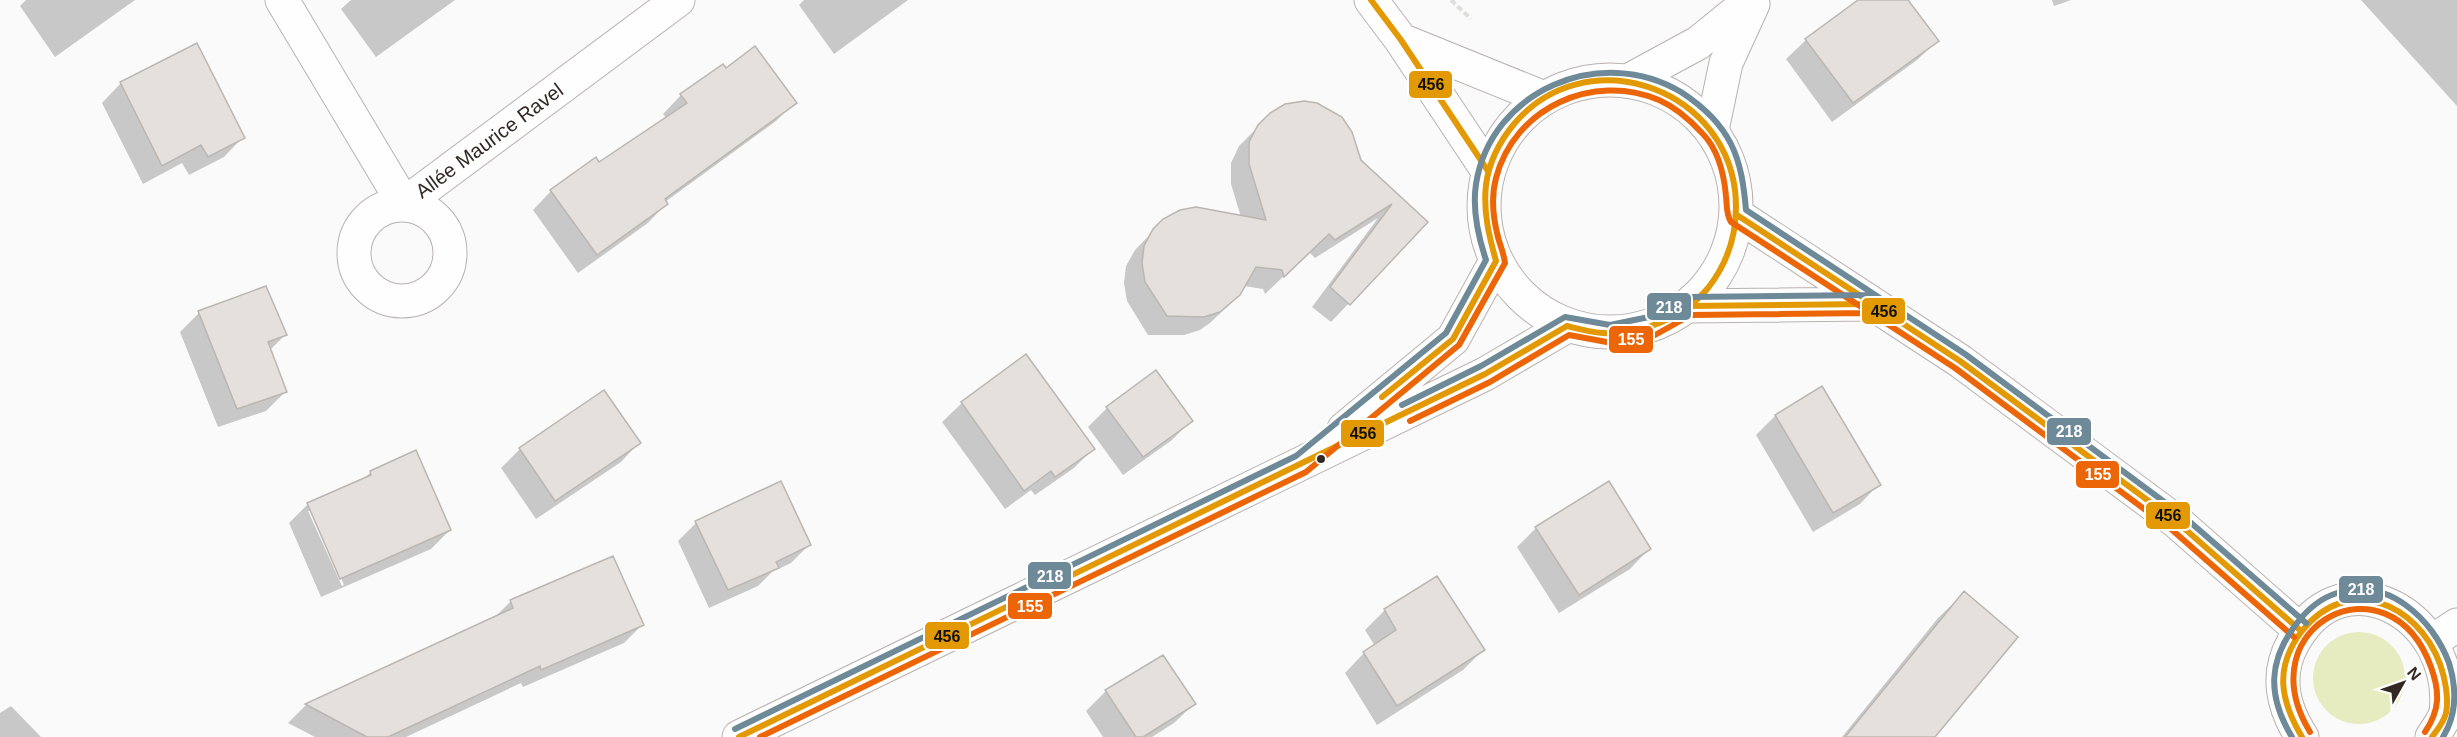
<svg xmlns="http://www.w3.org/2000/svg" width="2457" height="737" viewBox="0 0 2457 737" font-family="Arial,sans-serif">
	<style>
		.green { fill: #e7ebc0 }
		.shadow { fill: #0003; fill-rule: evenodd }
		.building { fill: #e5e0dc; stroke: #bab6b2; stroke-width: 1.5 }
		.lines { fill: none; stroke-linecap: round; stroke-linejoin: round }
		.minor-casing { stroke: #b8b2b0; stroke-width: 35 }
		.major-casing { stroke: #b8b2b0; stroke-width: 35 }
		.path { stroke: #dfdedd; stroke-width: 4; stroke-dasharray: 6 3; stroke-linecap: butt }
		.minor { stroke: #fefefe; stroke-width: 33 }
		.major { stroke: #fefefe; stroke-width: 33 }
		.bus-1-casing { stroke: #fff; stroke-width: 10 }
		.bus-2-casing { stroke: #fff; stroke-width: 10 }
		.bus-3-casing { stroke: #fff; stroke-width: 10 }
		.bus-1 { stroke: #e39903; stroke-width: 6 }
		.bus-2 { stroke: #ec6608; stroke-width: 6 }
		.bus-3 { stroke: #6e8997; stroke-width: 6 }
		.bus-dot { fill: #332822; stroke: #fff; stroke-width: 2 }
		.labels { text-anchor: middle; stroke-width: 6; stroke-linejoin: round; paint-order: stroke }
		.street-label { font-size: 20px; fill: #332822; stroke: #fff }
		.line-badge { stroke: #fff; stroke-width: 2 }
		.badge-label { font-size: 16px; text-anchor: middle; font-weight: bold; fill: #fff }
		.pale-badge-label { font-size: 16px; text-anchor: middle; font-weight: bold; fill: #111 }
	</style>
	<rect width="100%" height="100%" fill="#fafafa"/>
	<path class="green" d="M2313 678a46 46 0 1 1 92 0a46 46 0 1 1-92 0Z"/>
	<path class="shadow" d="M 26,0 L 135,0 L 55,57 L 20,6 Z
		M 351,0 L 455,0 L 376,57 L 341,9 Z
		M 804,0 L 908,0 L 834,54 L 799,5 Z
		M 1860,0 L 1906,0 L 1937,41 L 1917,60 L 1832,122 L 1786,59 L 1806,40 Z
		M 2052,0 L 2071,0 L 2054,6 Z
		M 2361,0 L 2457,0 L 2457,106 Z
		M 726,70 L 795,102 L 776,121 L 665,202 L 666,204 L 648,223 L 578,273 L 533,210 L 551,191 L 599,164 L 667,119 L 663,114 L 681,95 Z
		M 121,83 L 243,137 L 224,157 L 189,175 L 182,163 L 143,184 L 102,103 Z
		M 1271,114 L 1360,161 L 1426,222 L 1331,322 L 1312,307 L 1378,218 L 1315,258 L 1309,252 L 1265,294 L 1263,289 L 1244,286 L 1239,295 L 1210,323 L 1200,330 L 1184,335 L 1148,335 L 1127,301 L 1124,283 L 1126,266 L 1135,250 L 1164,220 L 1241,217 L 1231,184 L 1231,163 L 1239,146 Z
		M 199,313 L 286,334 L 270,350 L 286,391 L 266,411 L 218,427 L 180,332 Z
		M 1026,356 L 1093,449 L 1074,468 L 1035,495 L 1031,490 L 1005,509 L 942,422 L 962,403 Z
		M 1156,372 L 1191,421 L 1172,440 L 1123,475 L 1088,427 L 1107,408 Z
		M 603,392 L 639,443 L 621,462 L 536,519 L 501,468 L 520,449 Z
		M 1775,416 L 1879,484 L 1860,504 L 1813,532 L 1756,435 Z
		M 371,472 L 450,530 L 431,549 L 321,597 L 289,523 L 308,504 L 362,480 ZM 308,511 L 312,511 L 344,585 L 342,586 Z
		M 696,523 L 809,545 L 791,563 L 772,572 L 758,586 L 709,608 L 678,541 Z
		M 1536,528 L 1649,549 L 1630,569 L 1559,613 L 1517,547 Z
		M 1436,578 L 1483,650 L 1463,670 L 1377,725 L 1345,673 L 1364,653 L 1375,646 L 1365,630 L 1385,610 Z
		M 1964,593 L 1934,737 L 1842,737 L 1938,618 Z
		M 511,601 L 642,625 L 624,643 L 523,687 L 521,683 L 406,737 L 315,737 L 288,723 L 306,705 L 494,618 Z
		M 1163,657 L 1194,704 L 1174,723 L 1152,737 L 1103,737 L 1086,711 L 1106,691 Z
		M 11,706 L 41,737 L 0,737 L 0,713 Z"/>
	<path class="building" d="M 1858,0 L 1908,0 L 1939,41 L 1853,103 L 1805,39 Z
		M 197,43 L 245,138 L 208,157 L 201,145 L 162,166 L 120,82 Z
		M 755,46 L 797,103 L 665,199 L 668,204 L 597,255 L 550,190 L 596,157 L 599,162 L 687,103 L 680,94 L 723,64 L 726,68 Z
		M 1304,101 L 1317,103 L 1342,117 L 1352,132 L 1361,160 L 1428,222 L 1350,305 L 1330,287 L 1392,204 L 1335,240 L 1329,234 L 1284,277 L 1282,270 L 1256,267 L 1240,295 L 1220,312 L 1204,317 L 1167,316 L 1145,282 L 1142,263 L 1144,246 L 1153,229 L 1163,219 L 1180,210 L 1196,207 L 1266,220 L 1249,164 L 1249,142 L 1258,125 L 1270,113 L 1285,104 Z
		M 266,286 L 287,335 L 268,342 L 287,392 L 237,409 L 198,311 Z
		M 1026,354 L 1095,449 L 1055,477 L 1051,471 L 1024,491 L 961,402 Z
		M 1156,370 L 1193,421 L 1143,457 L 1106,407 Z
		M 1822,386 L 1881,485 L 1833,513 L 1775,415 Z
		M 604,390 L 641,443 L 555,501 L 519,448 Z
		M 416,450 L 451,530 L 340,579 L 307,503 L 371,475 L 370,471 Z
		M 781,481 L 811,545 L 776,562 L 779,568 L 728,590 L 695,521 Z
		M 1609,481 L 1651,549 L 1579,595 L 1535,527 Z
		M 613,556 L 644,625 L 541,670 L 540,666 L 388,737 L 367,737 L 305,704 L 513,608 L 510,600 Z
		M 1437,576 L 1485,650 L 1397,706 L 1363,652 L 1396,630 L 1384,609 Z
		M 1964,591 L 2018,637 L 1935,737 L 1845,737 Z
		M 1163,655 L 1196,704 L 1143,737 L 1136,737 L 1105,690 Z"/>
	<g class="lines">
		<defs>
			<g id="minor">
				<path id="s1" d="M 282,0 L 404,204 L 678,0"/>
				<path d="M 1628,81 L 1698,43 L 1751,0"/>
				<path d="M 1712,130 L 1726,63 L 1753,4"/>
				<circle cx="402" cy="253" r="48"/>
				<path d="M 2439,637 L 2457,625"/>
			</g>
			<path id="major" d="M 1371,0 L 1401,40 L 1488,171
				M 1401,40 L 1544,98
				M1484 206a126 126 0 1 1 252 0a126 126 0 1 1-252 0Z
				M 1737,215 L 1960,361 L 2177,522 L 2300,630
				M 1689,306 L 1870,304
				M 1344,429 L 1453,339 L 1496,261
				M 739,737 L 1485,374 L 1567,326
				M 2302,737 C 2283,708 2275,675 2293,643 C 2343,551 2457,615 2446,713 C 2443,721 2437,730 2432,737"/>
		</defs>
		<use href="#minor" class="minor-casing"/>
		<use href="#major" class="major-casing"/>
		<path class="path" d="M 1451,0 L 1471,19"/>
		<use href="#minor" class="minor"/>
		<use href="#major" class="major"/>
		<defs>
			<path id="bus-1" d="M 1371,0 L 1401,40 L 1488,171
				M 1737,215 L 1960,361 L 2177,522 L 2300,630
				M 1496,261 C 1489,236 1483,211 1486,185 C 1489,162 1499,142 1514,124 C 1584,41 1721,84 1735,190 C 1739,226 1730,260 1708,288 C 1684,317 1640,336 1603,333 C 1590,332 1579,329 1567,326
				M 1661,321 L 1689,306 L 1870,304
				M 1382,397 L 1453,339 L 1496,261
				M 739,737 L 1485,374 L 1567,326
				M 2302,737 C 2280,700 2274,667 2302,631 C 2347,574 2417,602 2440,664 C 2445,678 2449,698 2446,713 C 2444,722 2437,730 2432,737"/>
			<path id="bus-2" d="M 1410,421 L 1490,382 L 1569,335 L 1612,343 L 1655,335 L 1691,315 L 1870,313
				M 2310,732 C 2245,624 2390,553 2431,667 C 2440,692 2440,710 2425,732
				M 760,737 L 1306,472 L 1459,345 L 1505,263 C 1504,254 1500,245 1498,237 C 1493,218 1491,197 1496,178 C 1514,108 1593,72 1659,100 C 1675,107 1690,120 1702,133 C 1718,149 1724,174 1726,196 C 1727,204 1726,215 1731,222 L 1955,368 L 2171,529 L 2294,637"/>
			<path id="bus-3" d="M 1402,405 L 1481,366 L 1565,317 L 1610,325 L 1649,317 L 1688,297 L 1870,295
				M 735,729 L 1296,456 L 1446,333 L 1486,260 C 1478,236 1472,210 1476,184 C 1491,90 1601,44 1681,92 C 1701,105 1720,122 1731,144 C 1741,164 1744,187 1746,210 L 1965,354 L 2182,515 L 2306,623
				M 2292,737 C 2267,696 2268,660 2297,623 C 2307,610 2321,598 2337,593 C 2387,576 2433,619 2449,663 C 2457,689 2457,714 2443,737"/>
		</defs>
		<use href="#bus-1" class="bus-1-casing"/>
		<use href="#bus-2" class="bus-2-casing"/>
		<use href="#bus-3" class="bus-3-casing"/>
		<use href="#bus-1" class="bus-1"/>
		<use href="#bus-2" class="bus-2"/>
		<use href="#bus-3" class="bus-3"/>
	</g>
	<circle class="bus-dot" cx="1321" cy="459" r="5"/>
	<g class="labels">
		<g class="street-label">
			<text dy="7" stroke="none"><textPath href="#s1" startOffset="344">Allée Maurice Ravel</textPath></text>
		</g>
	</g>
	<g class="line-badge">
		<rect x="1408" y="70" width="45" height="29" rx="6" fill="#e39903"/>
		<rect x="1646" y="292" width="46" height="29" rx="6" fill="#6e8997"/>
		<rect x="1861" y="297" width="45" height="28" rx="6" fill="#e39903"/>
		<rect x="1608" y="325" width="46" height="29" rx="6" fill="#ec6608"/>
		<rect x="2046" y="417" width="46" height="29" rx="6" fill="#6e8997"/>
		<rect x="1340" y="419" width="45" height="29" rx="6" fill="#e39903"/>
		<rect x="2075" y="460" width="45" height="29" rx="6" fill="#ec6608"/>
		<rect x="2145" y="501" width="46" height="29" rx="6" fill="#e39903"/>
		<rect x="1027" y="561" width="45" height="29" rx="6" fill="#6e8997"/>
		<rect x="2338" y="575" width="46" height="29" rx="6" fill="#6e8997"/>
		<rect x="1007" y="592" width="46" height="28" rx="6" fill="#ec6608"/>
		<rect x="924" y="621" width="46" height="29" rx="6" fill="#e39903"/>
	</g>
	<g class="badge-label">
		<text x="1669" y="313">218</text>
		<text x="1631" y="345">155</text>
		<text x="2069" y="437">218</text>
		<text x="2098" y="480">155</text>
		<text x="1050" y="582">218</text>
		<text x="2361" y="595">218</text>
		<text x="1030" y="612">155</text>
	</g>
	<g class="pale-badge-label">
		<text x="1431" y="90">456</text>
		<text x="1884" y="317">456</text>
		<text x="1363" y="439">456</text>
		<text x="2168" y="521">456</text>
		<text x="947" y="642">456</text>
	</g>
	<g transform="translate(2403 683) rotate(50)" stroke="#ffffff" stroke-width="4.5" paint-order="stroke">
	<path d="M0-4.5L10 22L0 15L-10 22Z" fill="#332822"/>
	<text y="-9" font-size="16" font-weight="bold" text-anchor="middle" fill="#332822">N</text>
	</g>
</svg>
